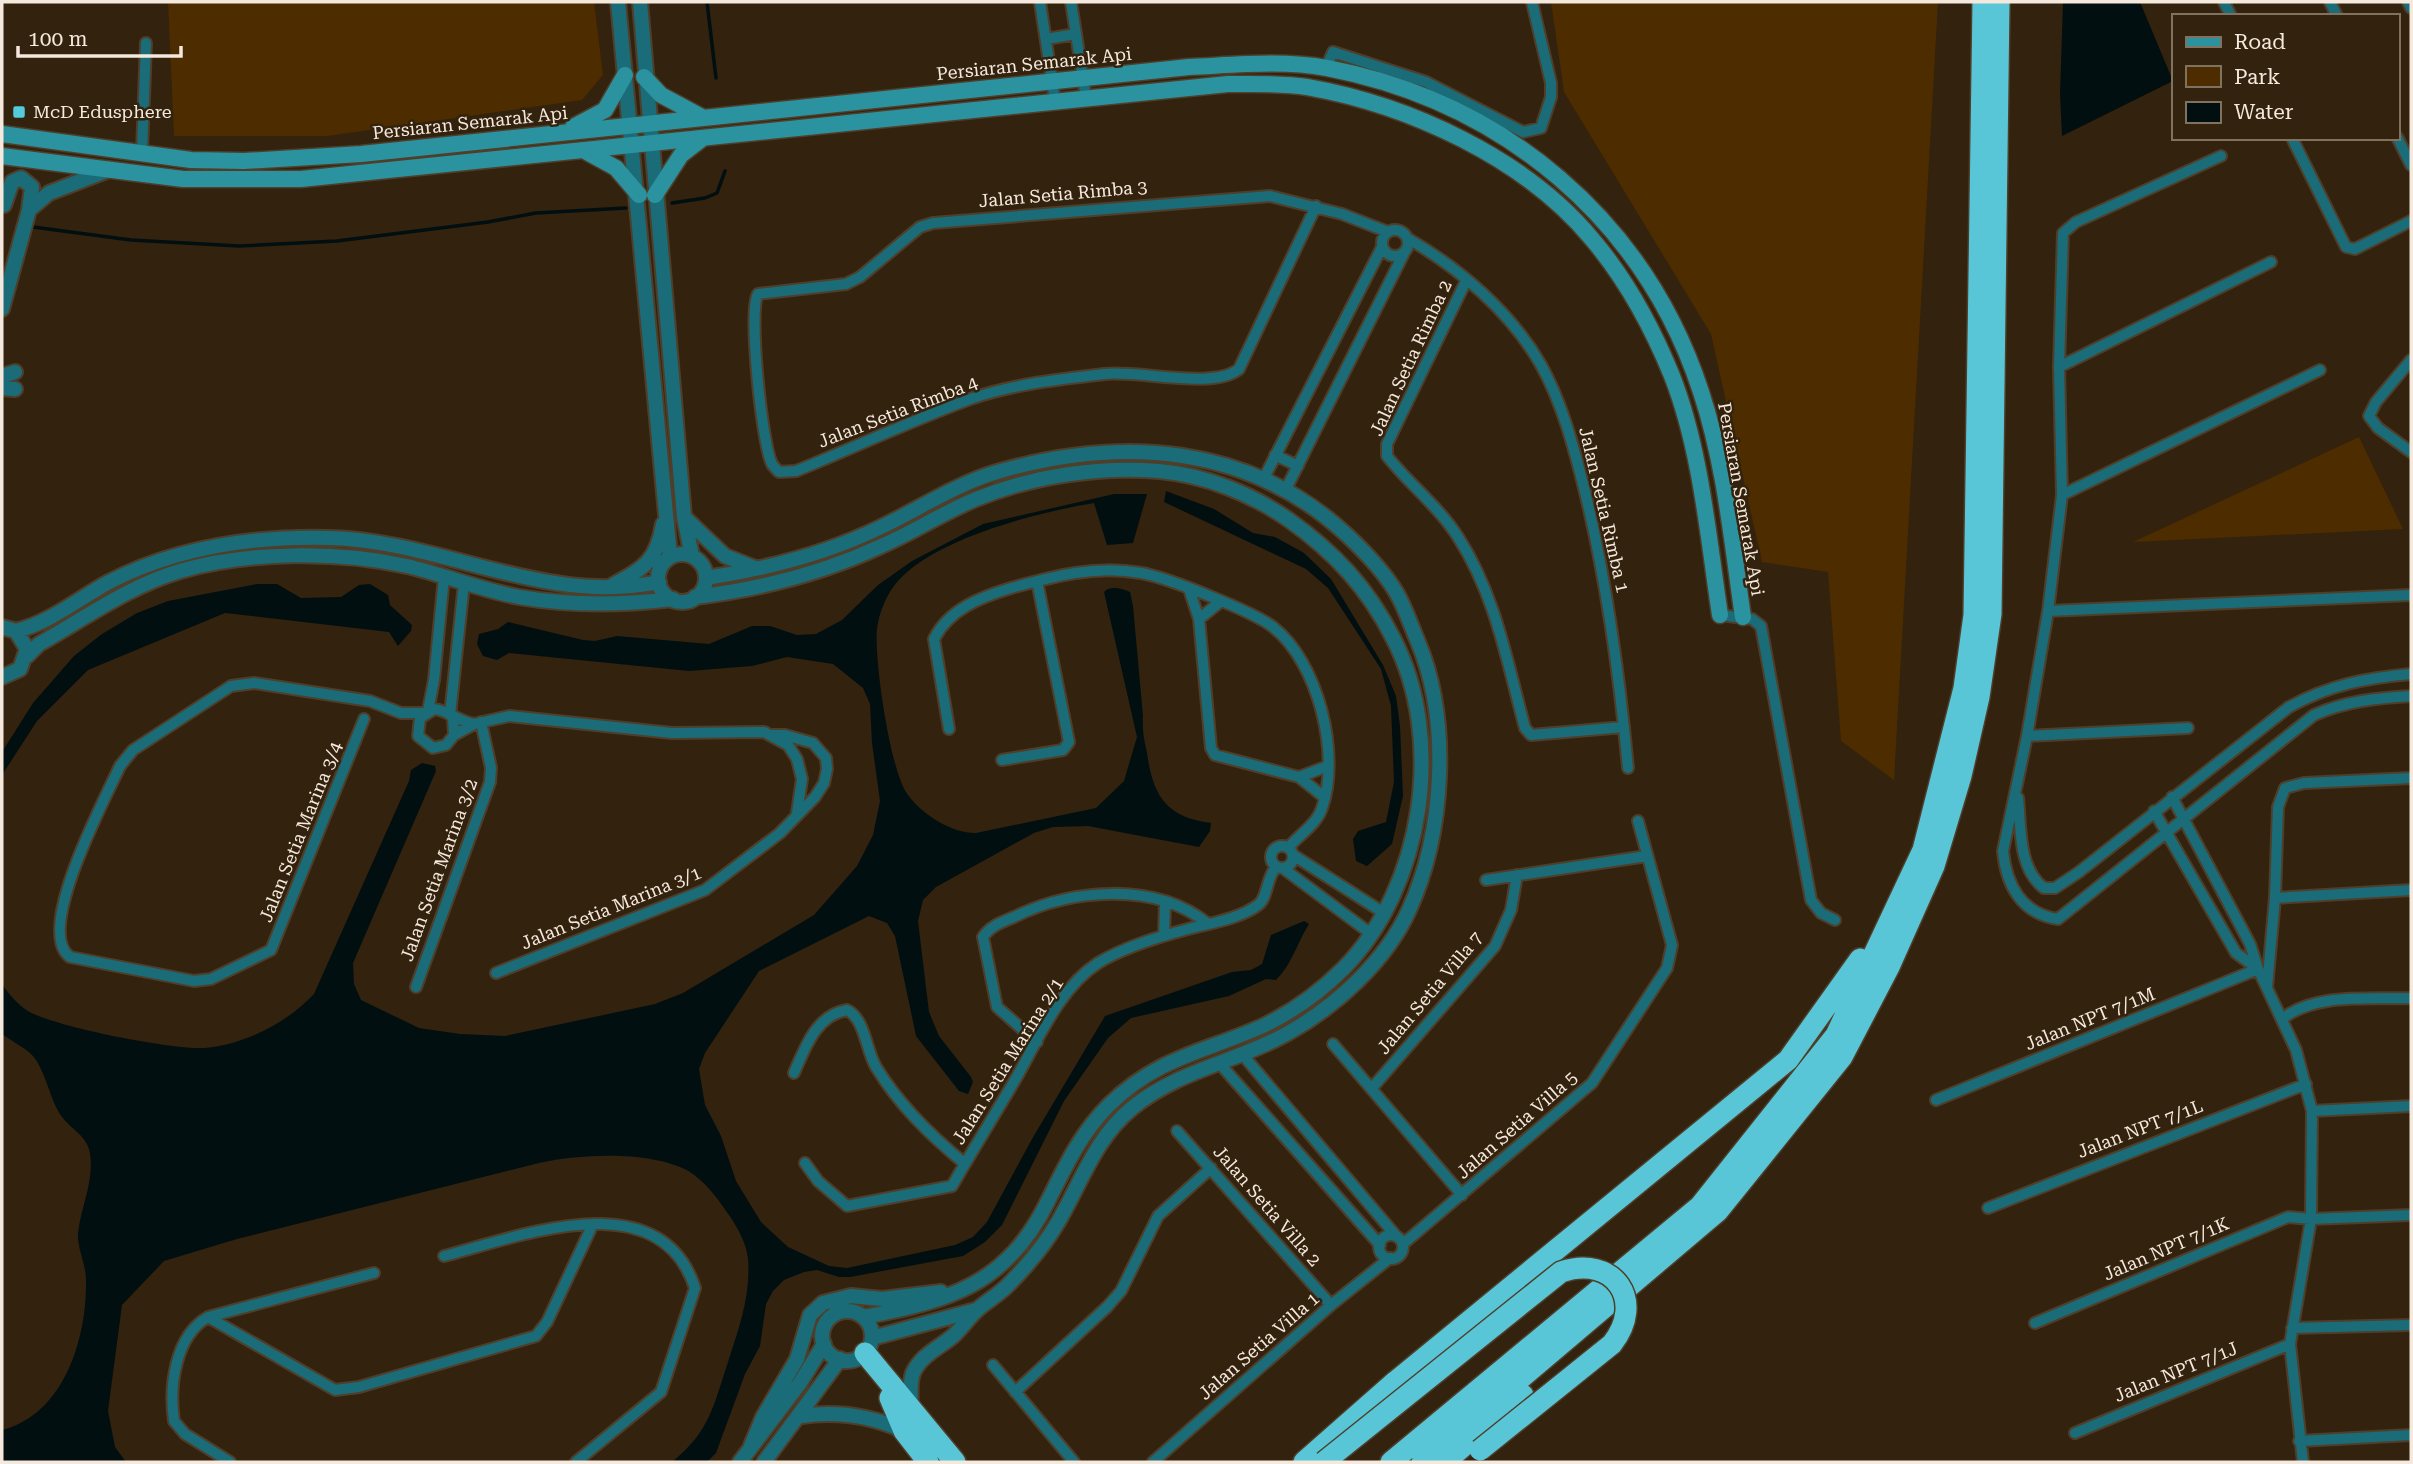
<svg xmlns="http://www.w3.org/2000/svg" width="2413" height="1464" viewBox="0 0 2413 1464" font-family="'Roboto Serif',serif">
	<style>
		.green { fill: #4d2c00 }
		.water { fill: #020f11 }
		.lines { fill: none; stroke-linecap: round; stroke-linejoin: round }
		.stream { stroke: #020f11; stroke-width: 3.5 }
		.minor-casing { stroke: #4e3e2a; stroke-width: 14 }
		.tertiary-casing { stroke: #4e3e2a; stroke-width: 18 }
		.secondary-casing { stroke: #4e3e2a; stroke-width: 19 }
		.motorway-casing { stroke: #4e3e2a; stroke-width: 24 }
		.minor { stroke: #1a6d78; stroke-width: 10 }
		.tertiary { stroke: #1a6d78; stroke-width: 14 }
		.secondary { stroke: #2b929f; stroke-width: 16 }
		.motorway { stroke: #58c6d6; stroke-width: 21 }
		.motorway-bridge-casing { stroke: #4e3e2a; stroke-width: 24; stroke-linecap: butt }
		.motorway-bridge { stroke: #58c6d6; stroke-width: 21 }
		.poi-dot { fill: #53cbdb; stroke: #33220d; stroke-width: 2.5 }
		.labels { text-anchor: middle; stroke-width: 5; stroke-linejoin: round; paint-order: stroke }
		.street-label { font-size: 18px; fill: #f5e9dd; stroke: #33220d }
		.poi-label { font-size: 18px; fill: #f5e9dd; stroke: #33220d; text-anchor: start }
	</style>
	<rect width="100%" height="100%" fill="#33220d"/>
	<path class="green" d="M 168,2 L 594,2 L 603,75 L 582,100 L 327,136 L 174,136 Z
		M 1551,2 L 1938,2 L 1894,780 L 1841,741 L 1828,572 L 1762,562 L 1711,334 L 1564,92 Z
		M 2359,437 L 2403,529 L 2133,542 Z"/>
	<path class="water" d="M 2063,2 L 2140,2 L 2173,81 L 2062,136 L 2060,94 Z
		M 1166,491 L 1214,509 L 1253,533 L 1275,537 L 1304,553 L 1331,579 L 1383,665 L 1396,696 L 1400,726 L 1403,796 L 1392,844 L 1367,866 L 1356,861 L 1353,839 L 1358,831 L 1386,822 L 1394,782 L 1391,706 L 1381,669 L 1328,588 L 1306,569 L 1164,502 Z
		M 1114,494 L 1147,494 L 1133,543 L 1107,545 L 1094,503 C 1039,512 936,538 898,581 C 887,593 879,612 877,629 C 874,659 890,772 908,795 C 923,815 951,833 976,833 L 1096,808 L 1124,781 L 1137,737 L 1104,592 C 1111,585 1122,589 1130,592 L 1133,606 L 1143,716 C 1142,730 1144,740 1147,753 C 1153,795 1165,817 1211,823 L 1210,831 L 1199,847 L 1088,826 L 1053,827 L 1034,833 L 936,887 L 923,900 L 918,921 L 929,1012 L 939,1036 L 971,1077 L 973,1082 L 968,1094 L 959,1091 L 916,1036 L 895,936 L 887,923 L 869,916 L 759,971 L 705,1053 L 699,1069 L 705,1105 L 721,1136 L 736,1181 L 761,1222 L 788,1247 L 829,1266 L 847,1268 L 955,1245 L 973,1237 L 987,1222 L 1032,1139 L 1105,1016 L 1232,972 L 1251,970 L 1262,964 L 1271,935 L 1304,921 L 1309,924 C 1297,943 1291,966 1276,980 L 1266,979 L 1229,996 L 1131,1018 L 1108,1038 L 1064,1101 L 1002,1225 L 985,1242 L 963,1256 L 850,1277 L 839,1277 L 817,1270 L 804,1272 L 784,1280 L 773,1291 L 766,1304 L 760,1346 L 745,1374 L 716,1453 L 707,1462 L 672,1462 C 710,1431 713,1407 728,1362 C 739,1328 751,1295 748,1259 C 747,1243 735,1223 726,1211 C 717,1197 704,1181 690,1172 C 652,1150 580,1154 539,1163 L 237,1239 L 164,1261 L 122,1305 L 108,1411 L 115,1447 L 126,1462 L 2,1462 L 2,1430 C 65,1414 87,1337 86,1280 C 86,1264 77,1248 78,1233 C 81,1206 96,1177 89,1149 C 84,1134 71,1129 62,1117 C 50,1101 45,1068 32,1055 C 24,1047 11,1041 2,1034 L 2,984 C 8,993 18,1005 28,1011 C 55,1027 173,1050 205,1048 C 244,1045 288,1022 314,994 L 409,781 L 411,770 L 422,763 L 435,766 L 436,771 L 353,963 L 354,984 L 361,1000 L 419,1028 L 460,1034 L 505,1036 L 655,1004 L 683,993 L 814,915 L 857,866 L 873,835 L 880,801 L 872,743 L 870,704 L 863,688 L 833,664 L 787,657 L 752,666 L 689,671 L 509,653 L 497,660 L 483,656 L 477,644 L 479,634 L 498,629 L 508,622 L 583,640 L 595,641 L 617,636 L 709,644 L 752,626 L 770,626 L 797,635 L 816,634 L 842,620 L 878,585 L 912,561 L 983,524 Z
		M 257,584 L 277,584 L 301,598 L 341,597 L 359,585 L 370,584 L 388,595 L 390,605 L 412,625 L 411,631 L 398,646 L 389,632 L 225,613 L 88,670 L 37,721 L 2,775 L 2,752 L 33,703 L 74,656 L 102,634 L 137,613 L 168,601 Z"/>
	<g class="lines">
		<path class="stream" d="M 707,2 L 716,78
			M 672,203 L 705,198 L 717,193 L 725,171
			M 33,227 L 131,240 L 239,246 L 337,241 L 488,222 L 536,213 L 626,208"/>
		<defs>
			<path id="minor" d="M 1040,2 L 1055,101
				M 1071,2 L 1086,98
				M 2224,2 L 2231,16
				M 2330,2 L 2337,16
				M 2408,2 L 2411,8
				M 1046,39 L 1076,34
				M 1326,68 L 1333,52 L 1426,82 L 1523,132 L 1541,128 L 1551,97 L 1551,83 L 1532,2
				M 2397,137 L 2411,165
				M 2292,138 L 2346,247 L 2355,249 L 2411,221
				M 142,152 L 146,43
				M 2221,156 L 2076,222 L 2063,233 L 2059,367 L 2062,495 L 2048,611 L 2411,595
				M 1316,206 L 1239,369 C 1213,390 1141,370 1104,374 C 1060,379 1015,384 973,398 C 913,420 855,447 796,471 L 779,472 C 777,470 774,467 772,464 C 762,445 748,310 758,294 L 846,284 L 860,277 L 920,227 L 933,223 L 1270,196 L 1342,214 L 1388,232
				M1382 243a13 13 0 1 1 26 0a13 13 0 1 1-26 0Z
				M 1407,238 C 1459,268 1511,312 1541,365 C 1561,401 1572,441 1582,480 C 1606,574 1619,672 1628,768
				M 1466,281 L 1387,444 L 1387,456 C 1409,484 1439,507 1458,537 C 1496,596 1507,662 1525,728 L 1531,735 L 1624,727
				M 2411,360 L 2376,402 L 2369,416 L 2378,428 L 2411,452
				M 2059,367 L 2271,262
				M 1275,455 L 1298,466
				M 1264,478 L 1382,247
				M 1286,489 L 1405,251
				M 2062,495 L 2320,370
				M 1189,589 L 1199,619 L 1211,748 L 1215,755 L 1299,777 L 1324,797
				M 2048,611 L 2027,736 L 2188,728
				M 1720,615 L 1752,619 L 1761,626 L 1811,900 L 1821,913 L 1835,920
				M 1199,619 L 1220,602
				M 428,711 L 434,680 L 444,577
				M 450,715 L 464,583
				M 453,718 L 454,735 L 446,745 L 433,748 L 418,736 L 420,718 L 434,709 C 448,710 457,721 474,724
				M 364,719 L 271,950 L 211,979 L 194,981 L 70,957 C 34,931 105,799 120,766 L 133,750 L 231,686 L 254,683 L 370,701 L 401,713 L 424,713
				M 949,729 L 934,639 C 949,609 981,597 1011,588 C 1054,576 1096,565 1141,573 C 1166,577 1254,612 1273,627 C 1318,662 1341,754 1322,808 C 1317,824 1299,835 1288,848
				M 454,735 L 474,724 L 509,716 L 672,733 L 764,732 L 788,745 L 797,759 L 802,779 L 797,813
				M 2027,736 L 2003,851 C 2006,884 2021,914 2058,919 L 2314,715 C 2346,701 2377,698 2411,696
				M 1002,760 L 1063,750 L 1069,742 L 1037,581
				M 1299,777 L 1328,766
				M 2172,797 L 2250,944 L 2258,969 L 2296,1050 L 2312,1111 L 2311,1219 L 2290,1344 L 2303,1462
				M 2018,798 C 2021,827 2018,869 2044,888 L 2055,888 L 2079,872 L 2289,707 C 2329,685 2366,678 2411,674
				M 2154,811 L 2236,953 L 2258,969
				M1271 857a11 11 0 1 1 22 0a11 11 0 1 1-22 0Z
				M 1293,855 L 1384,913
				M 1284,869 L 1370,933
				M 1486,880 L 1647,856
				M 2275,898 L 2411,890
				M 1164,936 L 1165,903
				M 496,973 L 705,890 L 780,833 L 815,797 L 824,783 L 827,769 L 826,758 L 813,743 L 785,735 L 773,735
				M 416,987 L 490,782 L 491,768 L 481,722
				M 2267,987 L 2275,898 L 2278,807 L 2285,788 L 2304,783 L 2411,778
				M 2282,1019 C 2316,992 2370,1000 2411,998
				M 1037,1042 L 997,1007 L 983,937 C 990,926 1002,922 1014,917 C 1071,889 1155,881 1208,924
				M 1333,1044 L 1462,1195
				M 1242,1054 L 1397,1237
				M 1220,1064 L 1380,1245
				M 794,1073 C 805,1048 816,1015 847,1010 C 865,1019 866,1050 876,1067 C 899,1105 930,1135 964,1163
				M 1372,1088 L 1495,946 L 1511,910 L 1517,875
				M 1936,1100 L 2258,969
				M 2312,1111 L 2411,1106
				M 1177,1131 L 1331,1305
				M 805,1163 L 818,1181 L 847,1206 L 952,1186 C 972,1151 994,1116 1015,1080 C 1037,1042 1059,988 1098,963 C 1124,947 1158,937 1188,929 C 1211,923 1239,919 1258,905 C 1268,898 1266,878 1276,867
				M 1988,1208 L 2306,1084
				M1379 1247a12 12 0 1 1 24 0a12 12 0 1 1-24 0Z
				M 1403,1244 L 1592,1083 L 1667,968 L 1672,945 L 1638,821
				M 444,1256 C 521,1236 660,1181 695,1288 L 661,1392 L 576,1462
				M 208,1317 L 335,1390 L 359,1387 L 536,1336 L 547,1322 L 593,1224
				M 2035,1323 L 2288,1217 L 2311,1219 L 2411,1215
				M 2292,1328 L 2411,1325
				M 993,1365 L 1074,1462
				M 1015,1392 L 1107,1307 L 1121,1291 L 1158,1216 L 1211,1168
				M 2075,1433 L 2290,1344
				M 2299,1441 L 2411,1435
				M 230,1462 L 185,1434 L 174,1421 C 169,1386 175,1336 208,1317 L 374,1273
				M 1153,1462 L 1331,1305 L 1390,1258"/>
			<path id="tertiary" d="M 618,2 L 670,557
				M 640,2 L 684,517 L 692,556
				M 4,205 L 12,182 L 21,178 L 32,187 L 29,210
				M 2,309 L 29,210 L 49,193 L 106,171
				M 2,376 L 15,372
				M 2,388 L 15,389
				M 684,517 L 725,556 L 755,568
				M658 578a24 24 0 1 1 48 0a24 24 0 1 1-48 0Z
				M 706,578 C 766,569 826,554 881,527 C 919,509 956,484 997,472 C 1122,436 1250,444 1348,536 C 1365,552 1384,572 1396,592 C 1405,607 1411,626 1418,642 C 1451,721 1444,833 1409,910 C 1386,961 1336,1006 1288,1033 C 1237,1062 1178,1070 1132,1108 C 1095,1138 1081,1183 1058,1222 C 1044,1246 1026,1267 1007,1286 C 998,1295 987,1301 978,1309 C 969,1317 962,1328 953,1336 C 939,1348 921,1355 913,1373 C 909,1384 911,1396 911,1408
				M 613,585 C 644,568 657,561 663,524
				M 695,597 C 761,589 821,574 881,546 C 914,532 944,512 976,499 C 1032,476 1099,466 1159,471 C 1205,475 1252,494 1289,520 C 1334,552 1368,588 1393,638 C 1446,739 1423,887 1344,968 C 1321,991 1294,1011 1265,1025 C 1206,1052 1159,1056 1109,1105 C 1081,1133 1066,1165 1048,1201 C 1007,1285 949,1301 863,1317
				M 2,627 L 16,631 L 27,649 L 20,669 L 2,677
				M 16,631 C 51,622 78,599 109,582 C 177,547 255,536 330,538 C 442,541 546,606 659,582
				M 27,656 L 39,644 C 85,618 129,586 180,571 C 247,551 339,551 407,566 C 445,575 481,590 519,597 C 571,606 621,605 673,599
				M822 1336a25 25 0 1 1 50 0a25 25 0 1 1-50 0Z
				M 872,1338 L 976,1310
				M 801,1416 C 837,1411 872,1416 904,1431
				M 751,1446 L 763,1417 L 797,1359 L 810,1315 L 823,1303 L 851,1296 L 882,1299 L 941,1292
				M 740,1462 L 800,1383 L 824,1344
				M 764,1462 L 840,1359"/>
			<path id="secondary" d="M 644,77 L 661,95 L 702,117
				M 573,127 L 605,110 L 625,75
				M 2,134 L 191,160 L 244,161 L 361,154 L 1189,67 C 1235,65 1282,60 1327,68 C 1504,102 1645,220 1701,392 C 1725,464 1732,542 1743,617
				M 585,151 L 616,168 L 639,195
				M 2,156 L 183,179 L 301,179 L 1228,84 C 1254,84 1281,83 1307,87 C 1409,105 1525,158 1592,239 C 1626,279 1652,327 1672,376 C 1701,450 1708,536 1720,615
				M 655,195 L 681,155 L 703,138"/>
			<path id="motorway" d="M 865,1353 L 955,1462
				M 890,1398 L 904,1431 L 928,1462
				M 1304,1462 L 1396,1381 L 1788,1060 L 1860,959
				M 1391,1462 L 1700,1206 L 1836,1035 L 1923,850 L 1964,688 L 1974,615 L 1983,2
				M 1422,1462 L 1718,1211 L 1842,1057 L 1889,967 L 1934,866 L 1961,776 L 1979,697 L 1991,614 L 1999,2
				M 1445,1462 L 1523,1395"/>
		</defs>
		<use href="#minor" class="minor-casing"/>
		<use href="#tertiary" class="tertiary-casing"/>
		<use href="#secondary" class="secondary-casing"/>
		<use href="#motorway" class="motorway-casing"/>
		<use href="#minor" class="minor"/>
		<use href="#tertiary" class="tertiary"/>
		<use href="#secondary" class="secondary"/>
		<use href="#motorway" class="motorway"/>
		<defs>
			<path id="motorway-bridge" d="M 1324,1462 L 1561,1272 C 1614,1254 1646,1301 1612,1344 L 1480,1450"/>
		</defs>
		<use href="#motorway-bridge" class="motorway-bridge-casing"/>
		<use href="#motorway-bridge" class="motorway-bridge"/>
	</g>
	<rect class="poi-dot" x="12" y="105" width="14" height="14" rx="3.5"/>
	<g class="labels">
		<g class="street-label">
			<text transform="translate(1034 64) rotate(-6)" y="6">Persiaran Semarak Api</text>
			<text transform="translate(470 123) rotate(-6)" y="6">Persiaran Semarak Api</text>
			<text transform="translate(1063 194) rotate(-5)" y="6">Jalan Setia Rimba 3</text>
			<text transform="translate(1411 358) rotate(-65)" y="6">Jalan Setia Rimba 2</text>
			<text transform="translate(898 412) rotate(-21)" y="6">Jalan Setia Rimba 4</text>
			<text transform="translate(1741 499) rotate(80)" y="6">Persiaran Semarak Api</text>
			<text transform="translate(1604 510) rotate(77)" y="6">Jalan Setia Rimba 1</text>
			<text transform="translate(301 832) rotate(-68)" y="6">Jalan Setia Marina 3/4</text>
			<text transform="translate(439 870) rotate(-70)" y="6">Jalan Setia Marina 3/2</text>
			<text transform="translate(611 908) rotate(-22)" y="6">Jalan Setia Marina 3/1</text>
			<text transform="translate(1430 993) rotate(-50)" y="6">Jalan Setia Villa 7</text>
			<text transform="translate(2090 1019) rotate(-22)" y="6">Jalan NPT 7/1M</text>
			<text transform="translate(1008 1061) rotate(-58)" y="6">Jalan Setia Marina 2/1</text>
			<text transform="translate(1517 1125) rotate(-41)" y="6">Jalan Setia Villa 5</text>
			<text transform="translate(2140 1129) rotate(-21)" y="6">Jalan NPT 7/1L</text>
			<text transform="translate(1267 1206) rotate(49)" y="6">Jalan Setia Villa 2</text>
			<text transform="translate(2166 1249) rotate(-23)" y="6">Jalan NPT 7/1K</text>
			<text transform="translate(1259 1346) rotate(-41)" y="6">Jalan Setia Villa 1</text>
			<text transform="translate(2176 1372) rotate(-22)" y="6">Jalan NPT 7/1J</text>
		</g>
		<g class="poi-label">
			<text x="33" y="118">McD Edusphere</text>
		</g>
	</g>
	<rect width="2413" height="1464" fill="none" stroke="#f5e9dd" stroke-width="7"/>
	<rect x="2172" y="14" width="228" height="126" fill="#33220d" stroke="#817260" stroke-width="2"/>
	<rect x="2186" y="37" width="35" height="10" fill="#2b929f" stroke="#817260" stroke-width="2"/>
	<text x="2234" y="49" font-size="21" fill="#f5e9dd">Road</text>
	<rect x="2186" y="66" width="35" height="21" fill="#4d2c00" stroke="#817260" stroke-width="2"/>
	<text x="2234" y="84" font-size="21" fill="#f5e9dd">Park</text>
	<rect x="2186" y="102" width="35" height="21" fill="#020f11" stroke="#817260" stroke-width="2"/>
	<text x="2234" y="119" font-size="21" fill="#f5e9dd">Water</text>
	<path d="M18 46v10h163v-10" fill="none" stroke="#f5e9dd" stroke-width="3.5"/>
	<text x="28" y="46" font-size="21" fill="#f5e9dd" stroke="#33220d" stroke-width="5" paint-order="stroke">100 m</text>
</svg>
